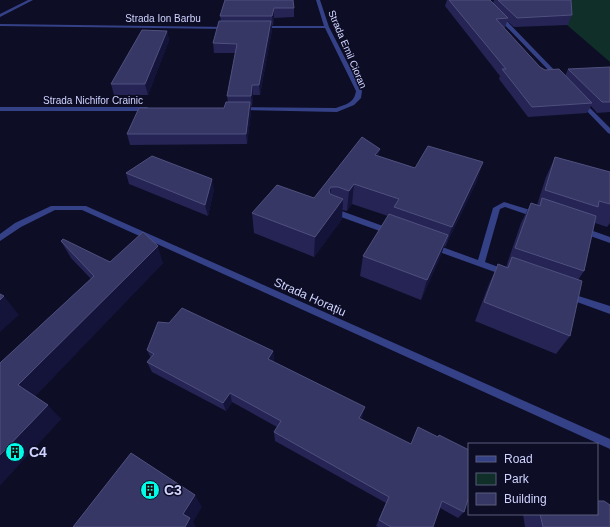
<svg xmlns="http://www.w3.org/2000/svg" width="610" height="527" viewBox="0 0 610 527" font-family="Helvetica,sans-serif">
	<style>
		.green { fill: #0f2f28 }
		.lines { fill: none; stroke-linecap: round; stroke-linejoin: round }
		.street { fill: #354187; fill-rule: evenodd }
		.wall { fill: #252454 }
		.shaded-wall { fill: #141339 }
		.building { fill: #373766; stroke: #4f507e }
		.labels { text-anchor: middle; stroke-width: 3; stroke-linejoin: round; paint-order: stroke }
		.far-street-label { font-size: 10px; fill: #d0d4ff; stroke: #0d0d25 }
		.street-label { font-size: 12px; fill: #d0d4ff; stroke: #0d0d25 }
		.near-poi-label { font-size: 14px; font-weight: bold; fill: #d0d4ff; stroke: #0d0d25; text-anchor: start }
	</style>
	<rect width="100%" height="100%" fill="#0d0d25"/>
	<path class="green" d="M 538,0 L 610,0 L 610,62 Z"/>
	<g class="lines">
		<path class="street" d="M 28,0 L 33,0 L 0,17 L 0,14 Z
			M 316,0 L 320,0 L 329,27 L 362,91 L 361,98 L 354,105 L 337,112 L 239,110 L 239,108 L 241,107 L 336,108 C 347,104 354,103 356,91 L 325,28 L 261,28 L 259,27 L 261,26 L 324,26 Z
			M 497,15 L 501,15 L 560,76 L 560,78 L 556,78 L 497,17 Z
			M 0,24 L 228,27 L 230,28 L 228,29 L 0,26 Z
			M 582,101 L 584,102 L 610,128 L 610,134 L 608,133 L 580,104 L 579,103 Z
			M 0,107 L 147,107 L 150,109 L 147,111 L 0,111 Z
			M 504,202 L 540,213 L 541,215 L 537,218 L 505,207 L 500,209 L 485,262 L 509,271 L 510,273 L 509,275 L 503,275 L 431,249 L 430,247 L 431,245 L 434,244 L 478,260 L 493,208 Z
			M 51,206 L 86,206 L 610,439 L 610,449 L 82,210 L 55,210 L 21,227 L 0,241 L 0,234 L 15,223 Z
			M 330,209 L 336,209 L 394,230 L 395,232 L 394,234 L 388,234 L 330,213 L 329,211 Z
			M 582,227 L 610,237 L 610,243 L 579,232 L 578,230 Z
			M 569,293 L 610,306 L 610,314 L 566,298 L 565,296 L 566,294 Z"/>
	</g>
	<path class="wall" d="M 225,0 L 294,8 L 294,17 L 274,18 L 273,25 L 272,25 L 272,30 L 260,95 L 253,95 L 252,106 L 251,106 L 251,112 L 247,144 L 130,145 L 127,134 L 224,108 L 228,102 L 227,96 L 235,53 L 214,53 L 213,43 L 221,21 L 220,16 Z
		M 447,0 L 490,0 L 493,3 L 494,0 L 571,0 L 572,15 L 568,25 L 514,27 L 507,21 L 505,28 L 504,28 L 540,67 L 545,70 L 565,76 L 568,69 L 610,67 L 610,112 L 597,113 L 591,106 L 587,113 L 528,117 L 499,79 L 500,76 L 445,6 Z
		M 167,31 L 169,40 L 148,95 L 114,95 L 111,84 Z
		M 379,156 L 415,168 L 483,162 L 476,183 L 445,247 L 444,246 L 441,255 L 421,300 L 360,276 L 363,256 L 388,216 L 352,204 L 347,211 L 342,210 L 342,219 L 314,257 L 254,233 L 252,213 L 314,198 Z
		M 555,157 L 610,172 L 610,223 L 607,227 L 595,223 L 584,271 L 578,280 L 570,336 L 556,354 L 475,321 L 489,284 L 498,264 L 506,267 L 521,223 L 531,203 L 537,205 L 546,177 Z
		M 126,173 L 214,189 L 208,216 L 129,184 Z
		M 61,241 L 110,262 L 163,263 L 35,396 L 61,419 L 0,485 L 0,363 L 91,279 L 71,258 Z
		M 147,350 L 273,351 L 274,360 L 273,362 L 363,416 L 361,419 L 464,512 L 458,518 L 440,508 L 433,527 L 378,527 L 376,526 L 386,503 L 275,441 L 274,432 L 277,427 L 232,402 L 226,411 L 152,372 L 147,362 L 151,358 Z
		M 523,514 L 597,514 L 610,527 L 525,527 Z"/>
	<path class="shaded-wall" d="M 274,8 L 274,18 L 273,25 L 272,16 Z
		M 271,21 L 272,30 L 260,95 L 259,85 Z
		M 167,31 L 169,40 L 148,95 L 145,84 Z
		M 252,85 L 253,95 L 252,106 L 251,96 Z
		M 250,102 L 251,112 L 247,144 L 246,134 Z
		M 380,149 L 377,169 L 375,155 Z
		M 483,162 L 476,183 L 445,247 L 452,227 Z
		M 212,179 L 214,189 L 208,216 L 205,205 Z
		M 354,184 L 352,204 L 347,211 L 349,191 Z
		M 331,187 L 330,208 L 329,190 Z
		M 343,199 L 342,219 L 314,257 L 315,237 Z
		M 448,235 L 441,255 L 421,300 L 427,280 Z
		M 158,246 L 163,263 L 32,400 L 18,385 Z
		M 4,296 L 19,315 L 0,332 L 0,300 Z
		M 273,351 L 274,360 L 269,369 L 268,359 Z
		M 230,393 L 232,402 L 226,411 L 223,403 Z
		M 48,405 L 61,419 L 0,485 L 0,455 Z
		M 365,407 L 363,416 L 358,426 L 359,418 Z
		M 195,495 L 202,507 L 193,522 L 196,527 L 185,527 L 183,514 Z"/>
	<path class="building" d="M 225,0 L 293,0 L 294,8 L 274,8 L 272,16 L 220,16 Z
		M 449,0 L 490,0 L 508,18 L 496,19 L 540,67 L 545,70 L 559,69 L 592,103 L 532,107 L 502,69 L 506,69 Z
		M 498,0 L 571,0 L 572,15 L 517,18 Z
		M 219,21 L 271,21 L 259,85 L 252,85 L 251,96 L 227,96 L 237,44 L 213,43 Z
		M 142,30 L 167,31 L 145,84 L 111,84 Z
		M 610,67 L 610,102 L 602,102 L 568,69 Z
		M 226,102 L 250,102 L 246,134 L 127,134 L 139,108 L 224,108 Z
		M 362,137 L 380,149 L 375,155 L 415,168 L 428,146 L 483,162 L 452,227 L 394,207 L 399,199 L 354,184 L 349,191 L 338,187 L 331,187 L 329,190 L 330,194 L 343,199 L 315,237 L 252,213 L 277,185 L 314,198 Z
		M 152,156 L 212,179 L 205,205 L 126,173 Z
		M 555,157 L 610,172 L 610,204 L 599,201 L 598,207 L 545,190 Z
		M 542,198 L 596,216 L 584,271 L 515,248 L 531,203 L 540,206 Z
		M 389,214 L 448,235 L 427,280 L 363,256 Z
		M 143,232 L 158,246 L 18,385 L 48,405 L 0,455 L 0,363 L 94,276 L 61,241 L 63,239 L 110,262 Z
		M 512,257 L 582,281 L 570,336 L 484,302 L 498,264 L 508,268 Z
		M 0,294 L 4,296 L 0,300 Z
		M 182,308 L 273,351 L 268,359 L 365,407 L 359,418 L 411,444 L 418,427 L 438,437 L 439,435 L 469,450 L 469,496 L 464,512 L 442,501 L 433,527 L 391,527 L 379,520 L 389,497 L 274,432 L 281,421 L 230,393 L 223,403 L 147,362 L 154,354 L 147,350 L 158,322 L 169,323 Z
		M 131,453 L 195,495 L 183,514 L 190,518 L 185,527 L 73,527 Z
		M 597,501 L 604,501 L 610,505 L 610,527 L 543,527 L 540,514 L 597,514 Z"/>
	<defs>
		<symbol id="building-disc" viewBox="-11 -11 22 22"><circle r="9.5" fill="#00fbe6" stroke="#0d0d25"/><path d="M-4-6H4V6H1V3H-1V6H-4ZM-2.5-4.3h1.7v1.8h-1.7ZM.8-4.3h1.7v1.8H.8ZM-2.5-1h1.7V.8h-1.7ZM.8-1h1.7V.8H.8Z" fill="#111"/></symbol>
	</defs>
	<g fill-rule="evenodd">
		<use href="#building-disc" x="4" y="441" width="22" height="22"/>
		<use href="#building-disc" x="139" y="479" width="22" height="22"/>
	</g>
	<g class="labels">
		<g class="far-street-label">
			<text x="163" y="22">Strada Ion Barbu</text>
			<text transform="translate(348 49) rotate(67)" y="4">Strada Emil Cioran</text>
			<text x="93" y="104">Strada Nichifor Crainic</text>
		</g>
		<g class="street-label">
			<text transform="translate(310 297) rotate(24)" y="4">Strada Horațiu</text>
		</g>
		<g class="near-poi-label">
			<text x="29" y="457">C4</text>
			<text x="164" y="495">C3</text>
		</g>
	</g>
	<rect x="468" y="443" width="130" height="72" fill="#0d0d25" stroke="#5b5d7c"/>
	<rect x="476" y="456" width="20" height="6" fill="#354187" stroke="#5b5d7c"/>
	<text x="504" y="463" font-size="12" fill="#d0d4ff">Road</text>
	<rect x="476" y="473" width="20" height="12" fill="#0f2f28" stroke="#5b5d7c"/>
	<text x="504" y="483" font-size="12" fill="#d0d4ff">Park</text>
	<rect x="476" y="493" width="20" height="12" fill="#373766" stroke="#5b5d7c"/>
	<text x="504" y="503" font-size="12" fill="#d0d4ff">Building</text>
</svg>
